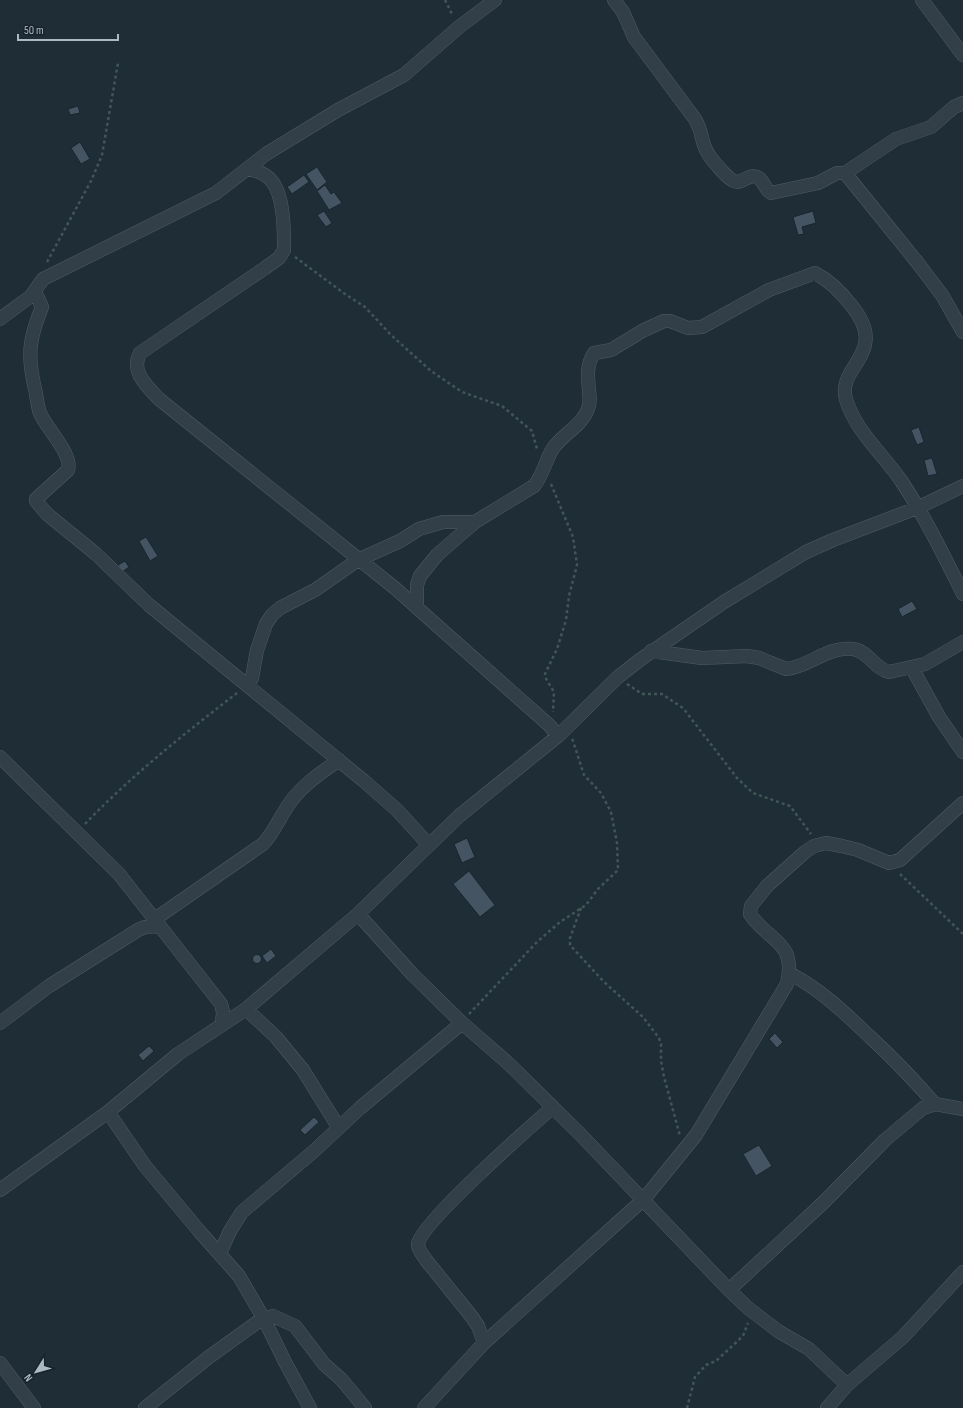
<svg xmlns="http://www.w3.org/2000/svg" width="963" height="1408" viewBox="0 0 963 1408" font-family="'Sofia Sans Condensed',sans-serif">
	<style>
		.building { fill: #445462; stroke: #1a252e }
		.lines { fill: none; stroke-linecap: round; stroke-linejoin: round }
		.minor-casing { stroke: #505c66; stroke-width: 14 }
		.path { stroke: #405756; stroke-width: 2.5; stroke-dasharray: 3 3; stroke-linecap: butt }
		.minor { stroke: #323e48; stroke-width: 13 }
	</style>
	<rect width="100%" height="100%" fill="#1f2d37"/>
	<path class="building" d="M 78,106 L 80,113 L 70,115 L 68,109 Z
		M 80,142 L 90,159 L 81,164 L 71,148 Z
		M 317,167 L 327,182 L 317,190 L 306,174 Z
		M 304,175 L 309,182 L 292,194 L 287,187 Z
		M 325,185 L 331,194 L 334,192 L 342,203 L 329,210 L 317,191 Z
		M 324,211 L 332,223 L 326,227 L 317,215 Z
		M 813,211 L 816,223 L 802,227 L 804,234 L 798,235 L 793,217 Z
		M 919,427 L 924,442 L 917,445 L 911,430 Z
		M 932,458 L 937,474 L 928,476 L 924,460 Z
		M 146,537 L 158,556 L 150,561 L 139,541 Z
		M 125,561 L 129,567 L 122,572 L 118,565 Z
		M 912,601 L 917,609 L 902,617 L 898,609 Z
		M 467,838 L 475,857 L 462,863 L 454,844 Z
		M 469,871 L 495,905 L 480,917 L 453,884 Z
		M 271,949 L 276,956 L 267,963 L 262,956 Z
		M252.5 959a4.5 4.5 0 1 1 9 0a4.5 4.5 0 1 1-9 0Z
		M 775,1033 L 783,1042 L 777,1048 L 769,1039 Z
		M 149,1046 L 154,1051 L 143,1061 L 138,1055 Z
		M 314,1117 L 319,1122 L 305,1135 L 300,1130 Z
		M 759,1145 L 772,1166 L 756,1176 L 743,1154 Z"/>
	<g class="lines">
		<defs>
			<path id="minor" d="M 614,0 L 623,12 L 634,37 L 695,119 C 700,127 701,133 703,142 C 706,154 714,162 722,171 C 725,174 729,179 734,181 C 741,185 749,173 757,177 C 764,180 765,190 771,193 L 818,183 L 837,173 L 845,173 L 917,262 L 942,295 L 963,332
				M 922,0 L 963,55
				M 247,169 C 253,170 260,172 265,175 C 285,187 284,230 284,250 L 279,258 L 265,268 L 140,353 C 130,372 147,386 159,399 L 396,589 L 549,725 L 558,736
				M 845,173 L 896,139 L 931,127 L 954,107 L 963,103
				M 34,294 L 37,296 L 42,307 C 29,339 27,355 35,389 C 37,397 37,405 40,413 C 46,428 73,454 68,470 L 36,499 L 36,501 L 47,514 L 96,554 L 149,605 L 364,781 L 397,810 L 429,845
				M 0,319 L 31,296 L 43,279 L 216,193 L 266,154 L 338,110 L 404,75 L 459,27 L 495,0
				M 417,608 L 417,585 L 420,576 L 437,555 L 475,522 L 534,486 C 543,475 545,462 552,450 C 561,435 581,427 588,409 C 594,395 581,373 594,353 L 611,350 L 644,330 L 664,321 L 670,321 L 688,328 L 702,327 L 769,290 L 815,273 C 830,281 841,292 851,305 C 891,353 836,366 846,399 C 855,431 884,455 902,482 C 925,517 944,556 963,594
				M 651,651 L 702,658 L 747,656 L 759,658 L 786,669 C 809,667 827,646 853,649 C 868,651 875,669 889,672 L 925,664 L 963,642
				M 912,668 L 939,717 L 963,752
				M 248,685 L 252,678 L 257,650 L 266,624 L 272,615 L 280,608 L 315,590 L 358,560 L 400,541 L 419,529 L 443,522 L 475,522
				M 0,757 L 119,874 L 221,1004 L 223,1012 L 222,1024
				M 358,914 L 413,975 L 462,1023 L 509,1064 L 580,1134 L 729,1290 L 748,1308 L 778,1331 L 809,1349 L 847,1385
				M 155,919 L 263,844 C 275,831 281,814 292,800 C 305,783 322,772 339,760
				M 789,973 C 820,989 844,1012 869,1036 C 892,1057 914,1080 935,1104
				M 246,1009 L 276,1037 L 303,1070 L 339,1128
				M 0,1023 L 49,986 L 138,930 L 145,927 L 160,926
				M 108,1112 L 145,1166 L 200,1232 L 239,1276 L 264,1319 L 285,1362 L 310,1408
				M 0,1190 L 108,1112 L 178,1054 L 246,1009 L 358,914 L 459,816 L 558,736 L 618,677 L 641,659 L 724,602 L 806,552 L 833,540 L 917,508 L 963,486
				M 220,1253 L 230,1231 L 242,1212 L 314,1151 L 360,1108 L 462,1023
				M 729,1290 L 824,1202 L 885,1140 L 923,1108 L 935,1104 L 963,1109
				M 484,1343 L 478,1326 L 472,1317 L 426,1260 C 423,1255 418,1250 418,1244 C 421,1223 531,1126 553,1107
				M 0,1363 L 34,1408
				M 145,1408 L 209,1357 L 259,1321 L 273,1316 L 295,1326 L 324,1364 L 342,1380 L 365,1408
				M 424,1408 L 484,1343 L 644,1199 L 696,1135 L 787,984 C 797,940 768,942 750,914 L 751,906 L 767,886 L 805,852 L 814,846 L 826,843 L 842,846 L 858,850 L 889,863 L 900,860 L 963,803
				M 827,1408 L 847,1385 L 903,1337 L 963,1272"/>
		</defs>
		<use href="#minor" class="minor-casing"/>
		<path class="path" d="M 445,0 L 453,16
			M 295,257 L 345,294 L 365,307 L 391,335 L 431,371 L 462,392 L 502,406 L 532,431 L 537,449
			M 47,262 L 91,181 L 102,155 L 118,63
			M 551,484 L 573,537 L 577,565 L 569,596 L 566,620 L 557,649 L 545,674 L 545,677 L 554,692 L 553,712
			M 627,684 L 642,694 L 662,694 L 683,708 L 737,778 L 753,793 L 790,806 L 811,834
			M 85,824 C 132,775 184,734 237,693
			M 900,874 L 963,934
			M 581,908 L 570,938 L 570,945 L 604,982 L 643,1017 L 659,1038 L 661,1044 L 661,1061 L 664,1077 L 680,1136
			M 469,1014 L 537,942 L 560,922 L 586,905 L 598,889 L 618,870 L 617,843 L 611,812 L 601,793 L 584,775 L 572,738
			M 687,1408 L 695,1377 L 706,1365 L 716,1361 L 743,1336 L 748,1323"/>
		<use href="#minor" class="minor"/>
	</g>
	<g transform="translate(36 1372) rotate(233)" stroke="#18232c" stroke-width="3" paint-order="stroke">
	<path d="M0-3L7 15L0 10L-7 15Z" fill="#acb9c5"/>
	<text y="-6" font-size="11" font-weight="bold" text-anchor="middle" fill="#acb9c5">N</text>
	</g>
	<path d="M18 34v6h100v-6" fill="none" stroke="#acb9c5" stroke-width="2"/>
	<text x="24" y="34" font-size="12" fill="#acb9c5" stroke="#18232c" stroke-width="3" paint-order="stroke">50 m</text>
</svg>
